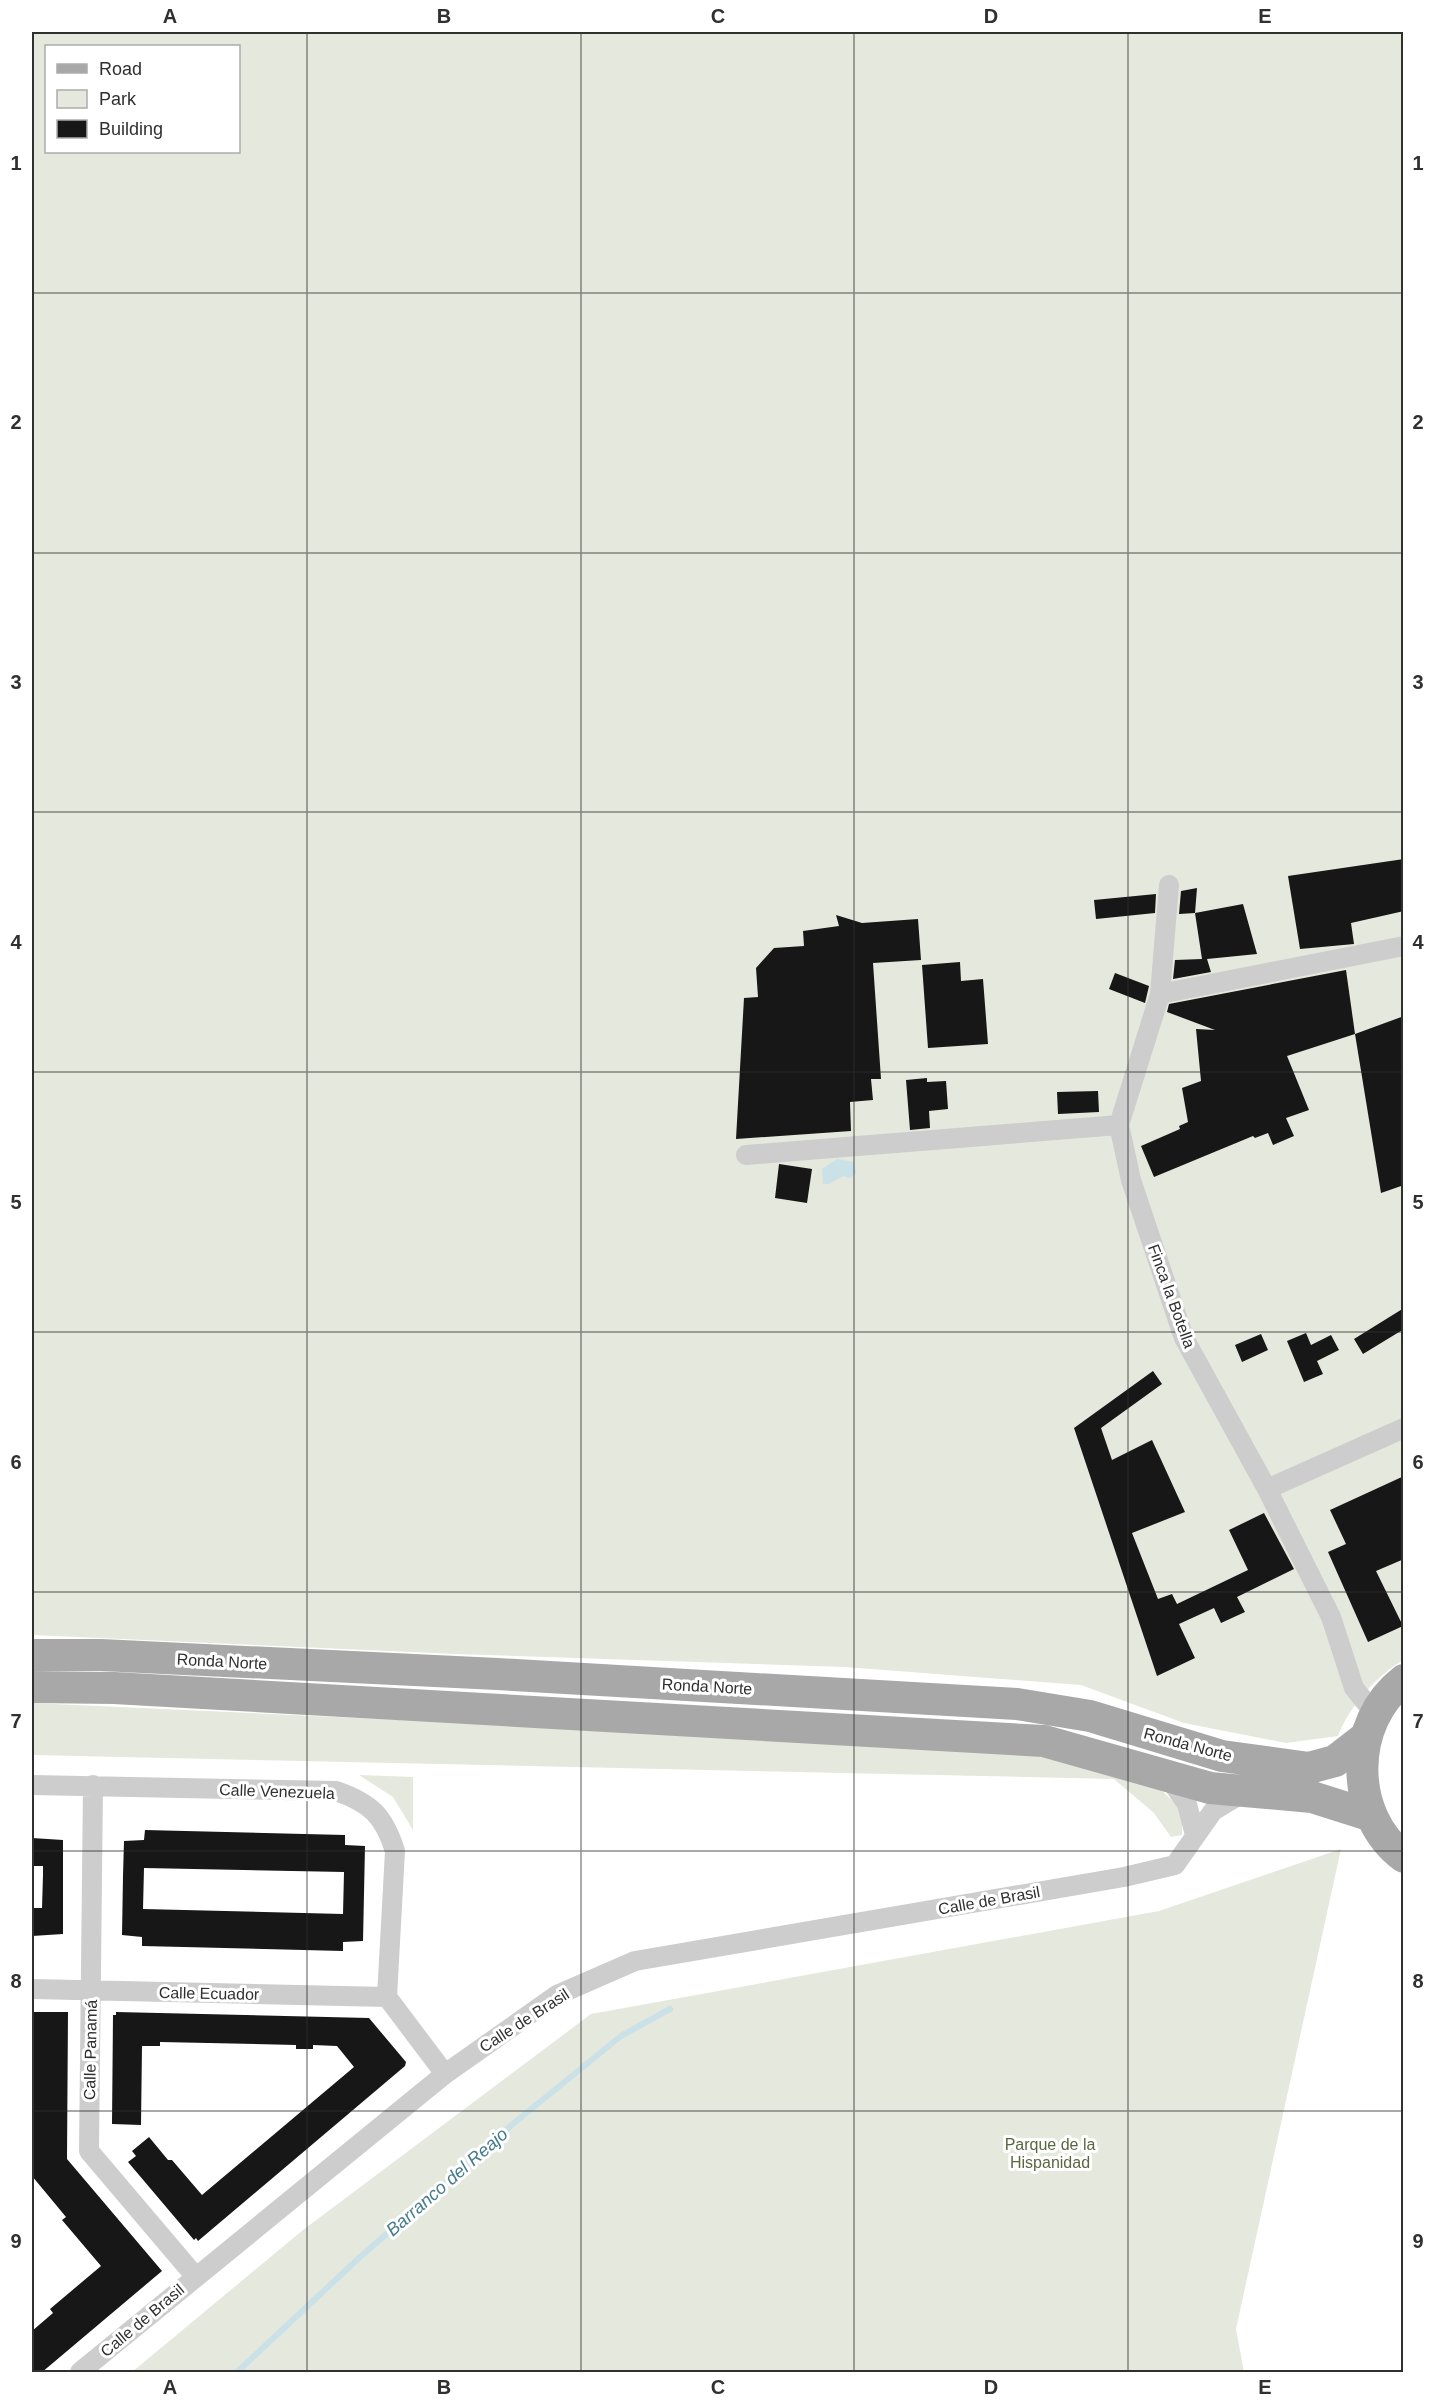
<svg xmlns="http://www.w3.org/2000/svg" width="1435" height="2404" viewBox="0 0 1435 2404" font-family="Arial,sans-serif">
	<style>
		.green { fill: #e5e8dc; fill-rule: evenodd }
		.water { fill: #cae1e7 }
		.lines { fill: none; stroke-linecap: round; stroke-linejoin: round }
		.stream { stroke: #cae1e7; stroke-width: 6 }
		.building { fill: #171717; fill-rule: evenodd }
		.minor { stroke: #cdcdcd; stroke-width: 20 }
		.primary { stroke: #a8a8a8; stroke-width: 32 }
		.grid { fill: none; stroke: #303030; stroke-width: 1.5; stroke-opacity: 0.55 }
		.labels { text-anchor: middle; stroke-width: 6; stroke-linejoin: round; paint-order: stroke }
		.street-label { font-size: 16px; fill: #303030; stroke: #fff }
		.park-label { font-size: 16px; fill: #596841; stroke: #fff }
		.water-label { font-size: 18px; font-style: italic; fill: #457b8b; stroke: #fff }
		.neatline { fill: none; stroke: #303030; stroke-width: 2 }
		.grid-label { font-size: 20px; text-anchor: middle; font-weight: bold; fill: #303030 }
	</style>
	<rect width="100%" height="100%" fill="#fff"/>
	<path class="green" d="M 32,32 L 1403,32 L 1403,1660 C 1376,1676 1349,1707 1338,1736 L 1286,1743 L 1184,1723 L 1081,1685 L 845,1667 L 456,1654 L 32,1635 ZM 46,46 L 238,46 L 238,152 L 46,152 Z
		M 32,1703 L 422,1721 L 1043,1756 L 1159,1788 L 1177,1805 L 1182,1819 L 1182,1835 L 1171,1837 L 1154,1813 L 1114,1779 L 32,1755 Z
		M 359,1775 L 413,1777 L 413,1830 L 393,1797 Z
		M 1341,1849 L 1236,2329 L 1244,2372 L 132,2372 L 303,2230 L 591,2014 L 1159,1911 Z"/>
	<path class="water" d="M 837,1159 L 854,1162 L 856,1173 L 850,1178 L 843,1176 L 829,1184 L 823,1184 L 822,1169 Z"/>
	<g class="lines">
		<path class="stream" d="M 237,2372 L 360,2257 L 514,2123 L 621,2036 L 670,2009"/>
	</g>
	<path class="building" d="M 1404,859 L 1404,911 L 1351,923 L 1354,944 L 1300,949 L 1288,876 Z
		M 1197,888 L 1195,913 L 1179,914 L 1181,891 Z
		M 1156,894 L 1155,913 L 1096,919 L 1094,900 Z
		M 1243,904 L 1257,954 L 1207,959 L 1211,972 L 1173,979 L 1175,960 L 1202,959 L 1195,913 Z
		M 836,915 L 862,923 L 918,919 L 921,960 L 873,963 L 881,1079 L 871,1079 L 873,1100 L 850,1102 L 851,1131 L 736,1139 L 744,998 L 758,997 L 756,968 L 774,948 L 804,946 L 803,931 L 839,926 Z
		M 960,962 L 961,981 L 983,979 L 988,1044 L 928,1048 L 922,965 Z
		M 1346,970 L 1355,1034 L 1287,1056 L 1309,1110 L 1286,1118 L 1294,1136 L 1273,1145 L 1268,1133 L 1255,1138 L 1253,1136 L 1154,1177 L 1141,1146 L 1180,1129 L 1179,1126 L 1188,1122 L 1182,1088 L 1201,1081 L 1196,1029 L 1215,1030 L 1167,1012 L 1169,1004 Z
		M 1115,973 L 1149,986 L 1145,1003 L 1109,989 Z
		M 1404,1016 L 1404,1185 L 1381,1193 L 1355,1034 Z
		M 927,1078 L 927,1082 L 946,1081 L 948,1109 L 929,1111 L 930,1128 L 910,1130 L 906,1080 Z
		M 1098,1091 L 1099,1112 L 1058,1114 L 1057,1092 Z
		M 779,1164 L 812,1169 L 807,1203 L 775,1198 Z
		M 1404,1308 L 1404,1329 L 1363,1354 L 1354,1339 Z
		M 1306,1333 L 1311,1345 L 1331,1335 L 1339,1350 L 1317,1361 L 1323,1374 L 1304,1382 L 1287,1341 Z
		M 1261,1334 L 1268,1350 L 1242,1362 L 1235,1345 Z
		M 1153,1371 L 1162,1384 L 1101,1428 L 1112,1460 L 1152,1440 L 1185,1512 L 1132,1533 L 1158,1599 L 1172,1594 L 1177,1604 L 1248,1570 L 1229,1530 L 1264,1513 L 1294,1569 L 1237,1597 L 1245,1612 L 1221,1623 L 1214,1608 L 1179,1624 L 1195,1658 L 1157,1676 L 1074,1428 Z
		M 1404,1476 L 1404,1559 L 1376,1571 L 1403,1626 L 1368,1642 L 1328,1552 L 1346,1544 L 1330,1510 Z
		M 145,1830 L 345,1835 L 345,1845 L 365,1846 L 363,1941 L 343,1942 L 343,1951 L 142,1946 L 142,1937 L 122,1935 L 123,1876 L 124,1841 L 144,1840 ZM 144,1868 L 344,1872 L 343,1914 L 143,1909 Z
		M 32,1838 L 63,1840 L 63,1934 L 32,1936 L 32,1908 L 42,1908 L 43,1875 L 43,1866 L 32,1866 Z
		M 32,2012 L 68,2012 L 67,2159 L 162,2271 L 41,2373 L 32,2373 L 32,2331 L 53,2313 L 50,2309 L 101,2266 L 62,2220 L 66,2217 L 32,2176 Z
		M 116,2012 L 369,2018 L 406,2062 L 405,2066 L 198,2241 L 196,2238 L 194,2240 L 128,2162 L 136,2156 L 132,2151 L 149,2137 L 168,2160 L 172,2160 L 202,2195 L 354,2067 L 337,2046 L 313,2045 L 313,2049 L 296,2049 L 296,2045 L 160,2042 L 160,2046 L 142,2046 L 141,2125 L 112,2124 L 113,2015 L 116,2015 Z"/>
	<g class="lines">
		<path class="minor" d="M 1169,885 L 1160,994 L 1119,1125 L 1131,1180 L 1184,1338 L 1267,1489 L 1331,1617 L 1354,1688 L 1375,1714
			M 1160,994 L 1404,946
			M 746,1155 L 1119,1125
			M 1267,1489 L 1404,1428
			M 1168,1777 L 1187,1804 L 1195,1835
			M 32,1785 L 336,1791 C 371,1803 384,1816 395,1851 L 387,1997 L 445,2074
			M 93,1785 L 89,2151 L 195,2276
			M 32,1989 L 387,1997
			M 80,2372 L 445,2074 L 557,1995 L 635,1961 L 1124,1877 L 1175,1865 L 1213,1811 L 1246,1791"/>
		<path class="primary" d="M 32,1655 L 101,1655 L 497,1674 L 1017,1704 L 1090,1716 L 1222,1756 L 1309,1768 L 1335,1761 L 1366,1737
			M 1404,1680 C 1349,1722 1348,1815 1404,1857
			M 32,1687 L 114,1688 L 1044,1741 L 1210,1788 L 1312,1797 L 1372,1816"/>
	</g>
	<path class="grid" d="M 307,32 L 307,2372M 581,32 L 581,2372M 854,32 L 854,2372M 1128,32 L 1128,2372M 32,293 L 1404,293M 32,553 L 1404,553M 32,812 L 1404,812M 32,1072 L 1404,1072M 32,1332 L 1404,1332M 32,1592 L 1404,1592M 32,1851 L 1404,1851M 32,2111 L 1404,2111"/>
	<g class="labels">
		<g class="street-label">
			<text transform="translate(1172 1296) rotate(70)" y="6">Finca la Botella</text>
			<text transform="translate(222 1661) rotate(3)" y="6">Ronda Norte</text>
			<text transform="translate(707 1686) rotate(3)" y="6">Ronda Norte</text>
			<text transform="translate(1188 1744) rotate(15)" y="6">Ronda Norte</text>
			<text transform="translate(277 1791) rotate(2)" y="6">Calle Venezuela</text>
			<text transform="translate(989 1900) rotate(-10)" y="6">Calle de Brasil</text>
			<text transform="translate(209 1993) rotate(1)" y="6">Calle Ecuador</text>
			<text transform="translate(524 2020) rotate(-33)" y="6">Calle de Brasil</text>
			<text transform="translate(90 2050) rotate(-89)" y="6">Calle Panamá</text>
			<text transform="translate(142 2320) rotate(-40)" y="6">Calle de Brasil</text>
		</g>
		<g class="park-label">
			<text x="1050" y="2150">Parque de la<tspan x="1050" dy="18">Hispanidad</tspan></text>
		</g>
		<g class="water-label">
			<text transform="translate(447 2182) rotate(-41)" y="6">Barranco del Reajo</text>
		</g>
	</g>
	<rect width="1435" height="2404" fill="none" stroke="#ffffff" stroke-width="66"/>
	<rect x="45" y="45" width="195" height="108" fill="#ffffff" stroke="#acacac" stroke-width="1.5"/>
	<rect x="57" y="64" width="30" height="9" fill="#a8a8a8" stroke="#acacac" stroke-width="1.5"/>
	<text x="99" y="75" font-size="18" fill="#303030">Road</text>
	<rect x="57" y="90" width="30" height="18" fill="#e5e8dc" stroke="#acacac" stroke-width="1.5"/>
	<text x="99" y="105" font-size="18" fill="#303030">Park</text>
	<rect x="57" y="120" width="30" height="18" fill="#171717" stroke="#acacac" stroke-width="1.5"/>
	<text x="99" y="135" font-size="18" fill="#303030">Building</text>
	<rect x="33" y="33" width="1369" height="2338" class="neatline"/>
	<g class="grid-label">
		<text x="170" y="23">A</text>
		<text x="444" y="23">B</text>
		<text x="718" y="23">C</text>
		<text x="991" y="23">D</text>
		<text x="1265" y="23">E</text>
		<text x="16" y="170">1</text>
		<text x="1418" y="170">1</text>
		<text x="16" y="429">2</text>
		<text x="1418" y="429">2</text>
		<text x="16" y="689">3</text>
		<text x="1418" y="689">3</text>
		<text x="16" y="949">4</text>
		<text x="1418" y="949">4</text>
		<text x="16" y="1209">5</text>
		<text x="1418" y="1209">5</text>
		<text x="16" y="1469">6</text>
		<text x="1418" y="1469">6</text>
		<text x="16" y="1728">7</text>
		<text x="1418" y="1728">7</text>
		<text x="16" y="1988">8</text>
		<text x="1418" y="1988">8</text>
		<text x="16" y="2248">9</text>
		<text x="1418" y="2248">9</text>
		<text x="170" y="2394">A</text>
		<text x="444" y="2394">B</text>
		<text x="718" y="2394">C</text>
		<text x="991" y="2394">D</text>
		<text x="1265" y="2394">E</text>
	</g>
</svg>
